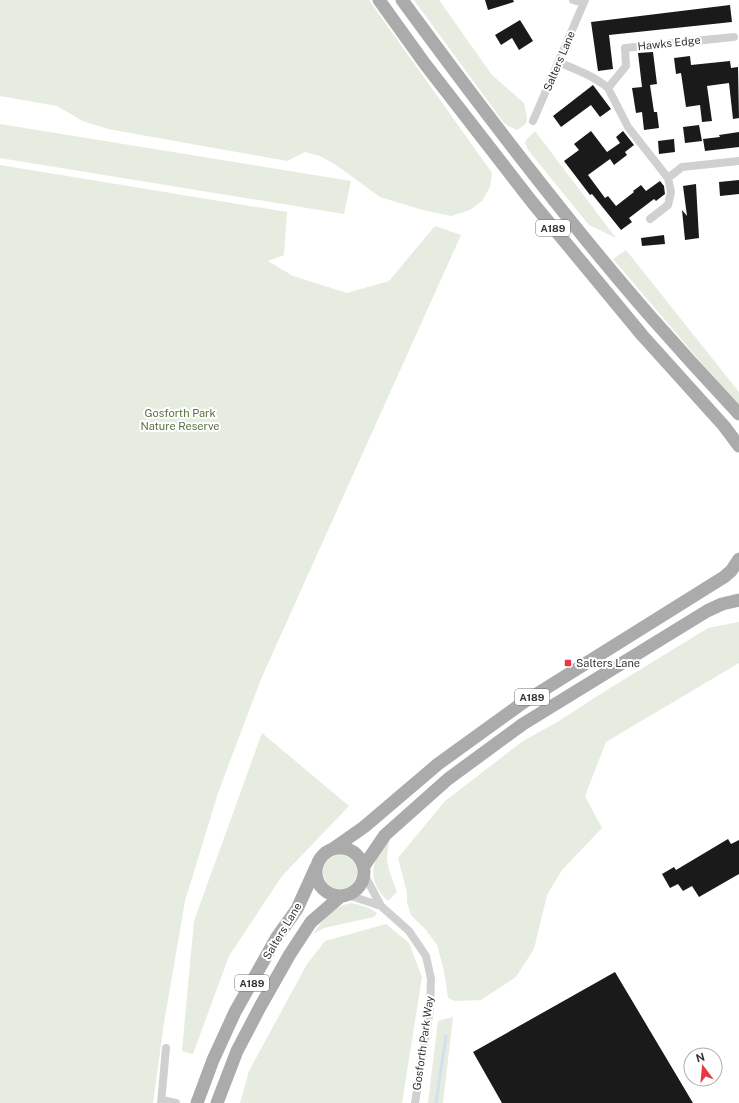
<svg xmlns="http://www.w3.org/2000/svg" width="739" height="1103" viewBox="0 0 739 1103" font-family="'Public Sans',sans-serif">
	<style>
		.green { fill: #e6ecdf }
		.lines { fill: none; stroke-linecap: round; stroke-linejoin: round }
		.stream { stroke: #cfe2ee; stroke-width: 3 }
		.building { fill: #1a1a1a }
		.street { stroke: #d0d0d0; stroke-width: 8 }
		.primary { stroke: #ababab; stroke-width: 13 }
		.poi-dot { fill: #e63946; stroke: #fff; stroke-width: 1.5 }
		.labels { text-anchor: middle; stroke-width: 4; stroke-linejoin: round; paint-order: stroke }
		.shield { fill: #fff; stroke: #707070; stroke-width: 1 }
		.shield-label { font-size: 10px; font-weight: bold; fill: #333 }
		.street-label { font-size: 11px; fill: #333; stroke: #fff }
		.park-label { font-size: 11px; fill: #56703f; stroke: #fff }
		.poi-label { font-size: 11px; fill: #333; stroke: #fff; text-anchor: start }
	</style>
	<rect width="100%" height="100%" fill="#fff"/>
	<path class="green" d="M 0,0 L 369,0 L 492,173 L 490,187 L 482,201 L 470,210 L 451,216 L 423,210 L 380,197 L 336,165 L 320,156 L 305,152 L 287,161 L 108,129 L 83,121 L 57,106 L 0,96 Z
		M 414,0 L 439,0 L 492,75 L 524,103 L 527,118 L 526,123 L 523,126 L 517,130 L 508,126 L 504,123 Z
		M 0,124 L 351,181 L 344,214 L 0,158 Z
		M 535,131 L 616,238 L 589,225 L 528,150 L 525,143 L 526,140 Z
		M 0,165 L 287,212 L 284,255 L 268,261 L 293,276 L 347,293 L 389,281 L 435,226 L 461,235 L 261,679 L 218,793 L 185,901 L 164,1023 L 153,1103 L 0,1103 Z
		M 626,250 L 739,392 L 739,407 L 613,259 Z
		M 739,622 L 739,663 L 606,742 L 585,796 L 602,828 L 562,870 L 547,895 L 534,949 L 516,977 L 481,1000 L 455,1001 L 448,998 L 444,971 L 437,945 L 426,930 L 411,915 L 407,902 L 407,893 L 398,858 L 445,801 L 523,741 L 559,721 L 602,693 L 708,628 Z
		M 262,733 L 349,806 L 282,876 L 229,956 L 193,1054 L 182,1051 L 194,921 Z
		M 390,840 C 383,862 390,872 397,892 L 388,901 C 366,880 370,861 390,840 Z
		M323 872a17 17 0 1 1 34 0a17 17 0 1 1-34 0Z
		M 351,903 C 361,905 369,907 377,913 L 374,917 L 324,928 L 313,934 C 325,918 330,908 351,903 Z
		M 386,924 L 409,943 L 422,977 L 402,1103 L 240,1103 L 249,1071 L 307,964 L 325,941 Z
		M 453,1017 L 443,1103 L 428,1103 L 438,1021 Z"/>
	<g class="lines">
		<path class="stream" d="M 436,1103 L 446,1036"/>
	</g>
	<path class="building" d="M 485,0 L 513,0 L 514,2 L 488,10 Z
		M 730,5 L 732,22 L 609,35 L 613,69 L 598,71 L 591,22 Z
		M 520,20 L 533,41 L 519,50 L 512,38 L 501,45 L 495,35 Z
		M 653,52 L 657,84 L 650,85 L 654,112 L 657,112 L 659,128 L 644,130 L 642,112 L 636,113 L 632,88 L 642,87 L 638,53 Z
		M 690,56 L 691,65 L 730,61 L 731,68 L 738,67 L 739,118 L 733,119 L 729,83 L 707,86 L 712,121 L 702,122 L 700,105 L 686,107 L 681,73 L 676,74 L 674,58 Z
		M 593,85 L 611,109 L 600,117 L 591,105 L 561,127 L 553,116 Z
		M 699,125 L 702,141 L 685,143 L 683,127 Z
		M 591,131 L 607,152 L 620,143 L 616,137 L 623,131 L 634,145 L 625,152 L 627,155 L 614,165 L 610,159 L 588,175 L 605,198 L 608,196 L 616,206 L 634,192 L 633,191 L 641,185 L 646,191 L 660,181 L 664,186 L 665,194 L 656,201 L 654,199 L 629,218 L 632,222 L 621,230 L 592,194 L 590,195 L 564,161 L 579,150 L 574,144 Z
		M 739,132 L 739,147 L 705,151 L 703,139 L 720,137 L 719,135 Z
		M 674,139 L 675,152 L 659,154 L 658,141 Z
		M 739,180 L 739,194 L 720,196 L 719,182 Z
		M 696,184 L 699,238 L 685,240 L 682,210 L 687,216 L 683,186 Z
		M 664,235 L 665,244 L 642,246 L 641,238 Z
		M 728,839 L 731,844 L 739,840 L 739,874 L 699,897 L 692,886 L 683,891 L 678,884 L 670,888 L 662,874 L 674,867 L 676,870 Z
		M 615,972 L 693,1103 L 502,1103 L 473,1052 Z"/>
	<g class="lines">
		<path class="street" d="M 573,0 L 583,3
			M 558,62 C 575,69 594,76 608,88 L 626,66 L 625,48 L 734,37
			M 608,88 L 628,127 L 668,178 L 671,192 L 668,205 L 650,219
			M 533,121 L 585,0
			M 668,178 L 682,167 L 739,161
			M 364,874 L 381,906 L 409,931 L 426,956 L 431,979 L 430,1009 L 415,1103
			M 348,895 L 381,906
			M 162,1100 L 176,1103
			M 161,1103 L 166,1048"/>
		<path class="primary" d="M 379,0 L 425,64 L 532,202 L 642,335 L 724,426 L 739,446
			M 402,0 C 481,108 562,215 650,316 C 679,349 709,382 739,414
			M 334,848 L 364,827 L 438,764 L 524,702 L 724,577 L 731,571 L 739,559
			M316 872a24 24 0 1 1 48 0a24 24 0 1 1-48 0Z
			M 364,866 L 385,835 L 448,779 L 523,724 L 707,611 L 722,604 L 739,600
			M 197,1103 L 213,1060 L 235,1012 L 277,937 L 297,909 L 316,867
			M 217,1103 L 237,1051 L 260,1007 L 290,954 L 311,922 L 341,896"/>
	</g>
	<rect class="poi-dot" x="564" y="659" width="8" height="8" rx="2"/>
	<g class="labels">
		<g class="shield">
			<rect x="536" y="220" width="34" height="16" rx="3"/>
			<rect x="515" y="689" width="34" height="16" rx="3"/>
			<rect x="235" y="975" width="34" height="16" rx="3"/>
		</g>
		<g class="shield-label">
			<text x="553" y="232">A189</text>
			<text x="532" y="701">A189</text>
			<text x="252" y="987">A189</text>
		</g>
		<g class="street-label">
			<text transform="translate(669 43) rotate(-6)" y="4">Hawks Edge</text>
			<text transform="translate(559 61) rotate(-67)" y="4">Salters Lane</text>
			<text transform="translate(282 931) rotate(-59)" y="4">Salters Lane</text>
			<text transform="translate(423 1043) rotate(-82)" y="4">Gosforth Park Way</text>
		</g>
		<g class="park-label">
			<text x="180" y="417">Gosforth Park<tspan x="180" dy="13">Nature Reserve</tspan></text>
		</g>
		<g class="poi-label">
			<text x="576" y="667">Salters Lane</text>
		</g>
	</g>
	<g transform="translate(703 1067) rotate(344)"><circle r="19" fill="#ffffff" stroke="#adadad"/>
	<path d="M0-3L7 15L0 10L-7 15Z" fill="#e63946"/>
	<text y="-6" font-size="11" font-weight="bold" text-anchor="middle" fill="#333333">N</text>
	</g>
</svg>
